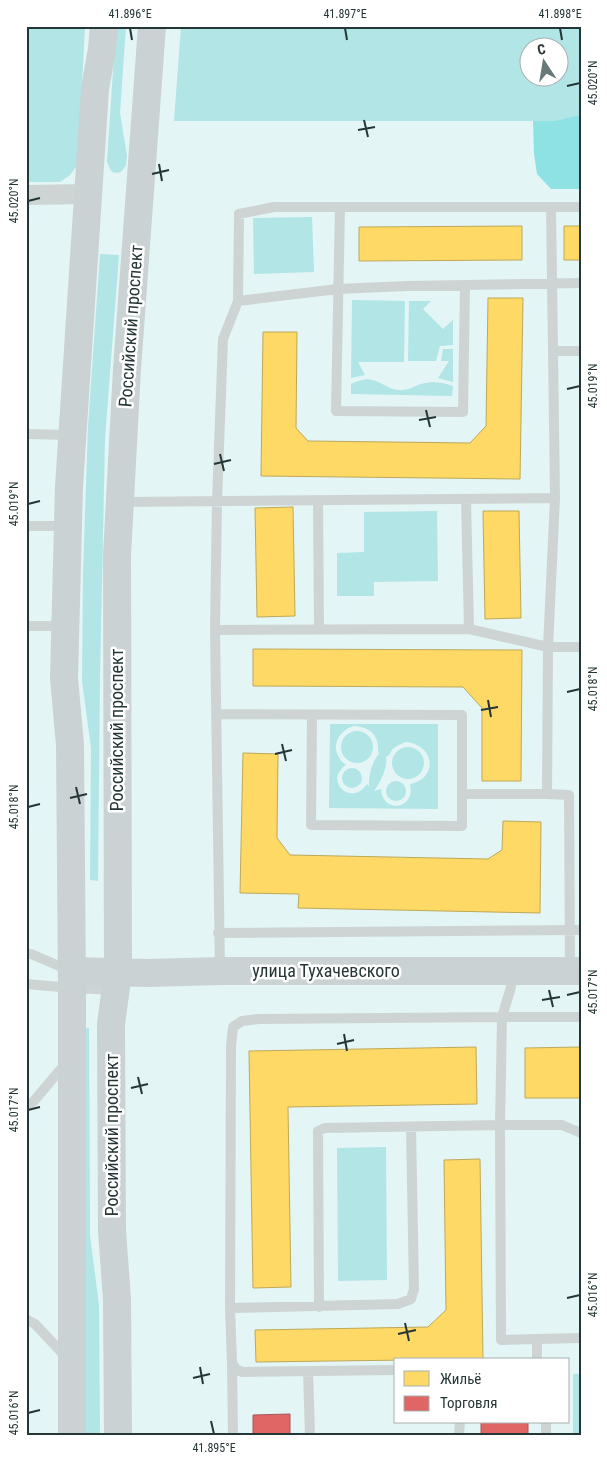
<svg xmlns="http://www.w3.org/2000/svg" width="607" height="1461" viewBox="0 0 607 1461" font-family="'Roboto Condensed',sans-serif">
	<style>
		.green { fill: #b2e5e6; fill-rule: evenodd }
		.forest { fill: #8fe2e4 }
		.homes { fill: #ffd966; stroke: #bea858 }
		.shops { fill: #e06666; stroke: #a85858 }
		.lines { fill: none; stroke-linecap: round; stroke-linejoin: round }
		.lane { stroke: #ced4d4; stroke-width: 10 }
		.street { stroke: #ced4d4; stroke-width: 20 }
		.secondary { stroke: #cad2d3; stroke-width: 28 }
		.ticks { fill: none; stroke: #253636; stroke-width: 2 }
		.labels { text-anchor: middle; stroke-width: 5; stroke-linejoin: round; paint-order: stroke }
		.street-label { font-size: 18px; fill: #253636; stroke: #fff }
		.neatline { fill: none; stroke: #253636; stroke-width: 2 }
		.ticks-label { font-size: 12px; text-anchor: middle; fill: #253636 }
	</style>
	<rect width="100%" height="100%" fill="#e3f5f5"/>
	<path class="green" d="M 26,26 L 85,26 L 78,164 L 70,175 L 60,182 L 26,182 Z
		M 116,26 L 126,26 L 120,113 L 127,156 L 126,165 L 122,171 L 118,173 L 112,172 L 109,167 L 107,161 Z
		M 181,26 L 581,26 L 581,116 L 574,116 L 554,121 L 174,121 ZM 530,48 L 560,48 L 560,78 L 530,78 Z
		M 312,217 L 314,272 L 254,274 L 253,218 Z
		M 100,254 L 119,255 L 105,439 L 100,679 L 98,881 L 90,880 L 91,748 L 82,681 L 83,573 L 88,426 Z
		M 352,300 L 405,301 L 404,362 L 358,362 L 365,375 L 351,378 Z
		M 409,301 L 431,301 L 423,309 L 443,329 L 453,320 L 453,345 L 440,346 L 436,361 L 408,361 Z
		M 443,349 L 453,349 L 453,382 L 438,378 L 449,361 L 441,361 Z
		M 367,379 C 380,380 387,389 398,390 C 407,391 413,387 421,384 C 432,381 442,382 453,386 L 452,396 L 351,394 L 351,384 L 358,381 Z
		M 437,511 L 438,581 L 374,582 L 374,596 L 337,596 L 337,553 L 364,552 L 364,512 Z
		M 330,724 L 438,724 L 438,809 L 329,808 ZM 353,726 C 365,726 377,732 378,746 C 378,749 378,752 379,754 C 372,761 368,778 369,787 L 367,784 C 351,808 323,780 346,765 C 329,752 335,733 353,726 ZM 405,742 C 435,744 439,778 410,784 C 416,810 382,814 381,789 L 374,791 C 380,783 388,767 386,757 L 390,754 C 391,748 399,745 405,742 Z
		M341 747a16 16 0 1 1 32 0a16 16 0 1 1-32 0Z
		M392 763a16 16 0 1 1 32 0a16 16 0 1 1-32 0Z
		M342 778a10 10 0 1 1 20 0a10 10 0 1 1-20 0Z
		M386 791a10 10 0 1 1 20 0a10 10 0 1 1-20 0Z
		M 79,1028 L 89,1028 L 90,1235 L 99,1305 L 100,1435 L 82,1435 Z
		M 386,1147 L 387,1280 L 338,1281 L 337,1148 Z
		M 573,1374 L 581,1374 L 581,1435 L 573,1435 Z"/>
	<path class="forest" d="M 574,116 L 581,116 L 581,189 L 551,189 L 537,174 L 534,154 L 533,121 L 554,121 Z"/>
	<path class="homes" d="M 522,226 L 522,260 L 359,261 L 359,227 Z
		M 564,226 L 581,226 L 581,260 L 564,260 Z
		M 488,298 L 523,298 L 520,479 L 261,476 L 263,332 L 297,332 L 296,428 L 308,441 L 470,443 L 486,426 Z
		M 293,507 L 295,616 L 257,617 L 255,508 Z
		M 483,511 L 519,511 L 521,618 L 485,619 Z
		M 253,649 L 522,650 L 521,781 L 482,781 L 482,708 L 463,687 L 253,686 Z
		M 243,753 L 278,754 L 277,838 L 290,855 L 488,859 L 502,850 L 503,821 L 541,822 L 540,913 L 298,908 L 299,894 L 240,893 Z
		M 476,1047 L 477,1104 L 288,1107 L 291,1287 L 253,1288 L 249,1051 Z
		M 581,1047 L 581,1098 L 525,1098 L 525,1048 Z
		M 480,1159 L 483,1359 L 256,1362 L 255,1330 L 428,1327 L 446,1310 L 444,1160 Z"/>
	<path class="shops" d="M 290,1414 L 290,1435 L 253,1435 L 253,1415 Z
		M 481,1422 L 528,1422 L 528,1435 L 481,1435 Z"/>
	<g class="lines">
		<path class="lane" d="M 340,207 L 336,411 L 463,412 L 465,286
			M 238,301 L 239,214 L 274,207 L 551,207
			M 553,351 L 551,207 L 581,207
			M 581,351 L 553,351 L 555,498 L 548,647 L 581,647
			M 26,434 L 70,435
			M 466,499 L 469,629
			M 318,500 L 319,629
			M 121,502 L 555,498
			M 26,526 L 67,526
			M 26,626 L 65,626
			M 215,630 L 469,629 L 548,647 L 547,794 L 569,795 L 570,970
			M 217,714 L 462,715 L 462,794 L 547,794
			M 312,715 L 311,825 L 462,826 L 462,794
			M 218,933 L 581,930
			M 26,954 L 31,954 L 71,971
			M 220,971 L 215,630 L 217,501 L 223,339 L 238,301 L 338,289 L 407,286 L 581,283
			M 511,972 L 511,987 L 502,1017 L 500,1125 L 501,1340 L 537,1339
			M 26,984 L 72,988 L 115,990
			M 26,1107 L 33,1102 L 66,1063
			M 411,1127 L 414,1289 L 411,1299 L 398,1304 L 230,1308 L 231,1046 L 233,1027 L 242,1021 L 259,1019 L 502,1017 L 581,1017
			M 319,1307 L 318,1131 L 325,1128 L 500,1125 L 562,1125 L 581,1133
			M 230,1308 L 232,1363 L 236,1369 L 242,1372 L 396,1370
			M 26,1319 L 35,1324 L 67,1358
			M 537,1360 L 537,1339 L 581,1338
			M 232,1363 L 233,1435
			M 308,1371 L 310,1435
			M 546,1422 L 546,1435
			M 459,1435 L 460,1422"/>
		<path class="street" d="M 26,195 L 88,194"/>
		<path class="secondary" d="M 72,971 L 149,973 L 220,971 L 581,971
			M 72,1435 L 72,988 L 70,745 L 64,678 L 69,487 L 95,89 L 102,49 L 104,26
			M 118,1435 L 117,1299 L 112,1231 L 111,1024 L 118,972 L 117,555 L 127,369 L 152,26"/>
	</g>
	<path class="ticks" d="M 130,28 L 132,40M 345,28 L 347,40M 560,28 L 562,40M 567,86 L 580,83M 364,120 L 368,137M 358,130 L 375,127M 159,164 L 162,181M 152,174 L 169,170M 28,201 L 40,198M 567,389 L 580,386M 426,410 L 430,427M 419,420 L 436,417M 220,454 L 224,471M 214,464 L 231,460M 28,504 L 40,501M 567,692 L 580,689M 488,700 L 491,717M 481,710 L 498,707M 282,744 L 286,761M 275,754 L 292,750M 76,787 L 80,804M 70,798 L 87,794M 28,807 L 40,804M 549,990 L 553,1007M 567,995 L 580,992M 542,1000 L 560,997M 344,1034 L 347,1051M 337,1044 L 354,1040M 138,1077 L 142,1094M 131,1088 L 148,1084M 28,1110 L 40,1107M 567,1298 L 580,1295M 405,1323 L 409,1341M 398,1334 L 416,1330M 200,1367 L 203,1384M 193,1378 L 210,1374M 28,1413 L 40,1410M 211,1421 L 214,1434"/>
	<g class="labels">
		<g class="street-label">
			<text transform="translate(131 326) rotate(-86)" y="6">Российский проспект</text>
			<text transform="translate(117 730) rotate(-90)" y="6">Российский проспект</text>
			<text x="326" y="977">улица Тухачевского</text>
			<text transform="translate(112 1135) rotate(-90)" y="6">Российский проспект</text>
		</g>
	</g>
	<rect width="607" height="1461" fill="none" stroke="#ffffff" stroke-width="55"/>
	<rect x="394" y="1358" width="175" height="65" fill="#ffffff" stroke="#a8afaf"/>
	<rect x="404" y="1371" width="25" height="15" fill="#ffd966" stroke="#a8afaf"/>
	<text x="440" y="1384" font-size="15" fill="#253636">Жильё</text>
	<rect x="404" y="1396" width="25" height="15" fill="#e06666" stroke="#a8afaf"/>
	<text x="440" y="1408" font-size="15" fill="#253636">Торговля</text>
	<g transform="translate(544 62) rotate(348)"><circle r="24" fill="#ffffff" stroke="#a8afaf"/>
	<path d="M0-4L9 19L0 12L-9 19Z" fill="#687979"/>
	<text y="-8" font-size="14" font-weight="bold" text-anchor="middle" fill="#253636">С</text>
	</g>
	<rect x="28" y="28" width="552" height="1406" class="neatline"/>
	<g class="ticks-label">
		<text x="130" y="18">41.896°E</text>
		<text x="345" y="18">41.897°E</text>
		<text x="560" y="18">41.898°E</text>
		<text transform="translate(593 83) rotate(-90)" y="4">45.020°N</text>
		<text transform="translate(14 201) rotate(-90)" y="4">45.020°N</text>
		<text transform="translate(593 386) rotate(-90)" y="4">45.019°N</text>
		<text transform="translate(14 504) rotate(-90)" y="4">45.019°N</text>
		<text transform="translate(593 689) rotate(-90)" y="4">45.018°N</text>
		<text transform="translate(14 807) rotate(-90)" y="4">45.018°N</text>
		<text transform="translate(593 992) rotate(-90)" y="4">45.017°N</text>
		<text transform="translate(14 1110) rotate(-90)" y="4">45.017°N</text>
		<text transform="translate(593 1295) rotate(-90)" y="4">45.016°N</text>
		<text transform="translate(14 1413) rotate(-90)" y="4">45.016°N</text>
		<text x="214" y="1452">41.895°E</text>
	</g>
</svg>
